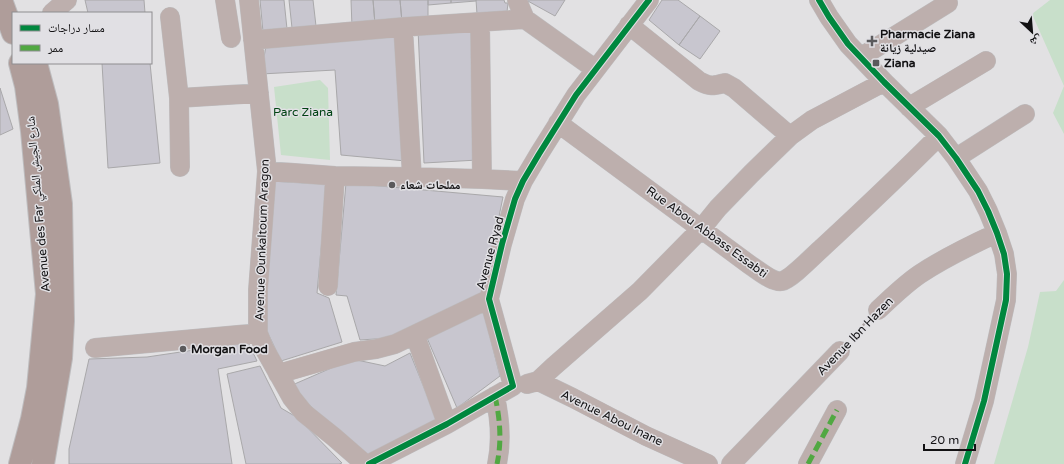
<svg xmlns="http://www.w3.org/2000/svg" width="1064" height="464" viewBox="0 0 1064 464" font-family="'Varela Round','Noto Naskh Arabic',sans-serif">
	<style>
		.green { fill: #c8dfca }
		.building { fill: #c8c6cf; stroke: #a9a8aa }
		.lines { fill: none; stroke-linecap: round; stroke-linejoin: round }
		.minor-casing { stroke: #bdbcbe; stroke-width: 20 }
		.major-casing { stroke: #bdbcbe; stroke-width: 24 }
		.path { stroke: #aca3a2; stroke-width: 2.5; stroke-dasharray: 3 3; stroke-linecap: butt }
		.minor { stroke: #bdafad; stroke-width: 19 }
		.major { stroke: #af9d9a; stroke-width: 22 }
		.quiet { stroke: #51a842; stroke-width: 5; stroke-dasharray: 10 5; stroke-linecap: butt }
		.cycleway-casing { stroke: #e1e0e4; stroke-width: 8 }
		.cycleway { stroke: #00873e; stroke-width: 6 }
		.poi-dot { fill: #5b5a5c; stroke: #e1e0e4; stroke-width: 1.5 }
		.labels { text-anchor: middle; stroke-width: 3; stroke-linejoin: round; paint-order: stroke }
		.poi-label { font-size: 12px; font-weight: bold; fill: #121113; stroke: #e1e0e4; text-anchor: start }
		.park-label { font-size: 12px; fill: #004314; stroke: #e1e0e4 }
		.street-label { font-size: 12px; fill: #121113; stroke: #e1e0e4 }
	</style>
	<rect width="100%" height="100%" fill="#e2e1e3"/>
	<path class="green" d="M 1050,0 L 1064,0 L 1064,134 L 1053,113 L 1064,86 L 1032,14 Z
		M 320,80 L 328,88 L 330,160 L 281,155 L 274,87 Z
		M 1064,280 L 1064,464 L 994,464 L 1028,347 L 1040,292 L 1056,291 Z"/>
	<path class="building" d="M 85,0 L 144,0 L 145,13 L 88,13 Z
		M 260,0 L 284,0 L 287,29 L 263,32 Z
		M 289,0 L 313,0 L 316,26 L 292,28 Z
		M 351,0 L 373,0 L 375,24 L 352,27 Z
		M 373,0 L 400,0 L 402,22 L 375,24 Z
		M 400,0 L 428,0 L 428,20 L 402,22 Z
		M 428,0 L 451,0 L 451,3 L 428,5 Z
		M 451,0 L 476,0 L 476,1 L 451,3 Z
		M 476,0 L 504,0 L 505,3 L 508,3 L 507,12 L 477,14 Z
		M 526,0 L 565,0 L 555,16 Z
		M 662,0 L 678,0 L 700,16 L 679,45 L 649,20 Z
		M 700,16 L 720,31 L 700,59 L 679,45 Z
		M 418,29 L 471,31 L 478,160 L 424,163 Z
		M 398,34 L 406,161 L 341,155 L 335,70 L 261,74 L 266,46 Z
		M 102,63 L 150,63 L 160,163 L 108,168 Z
		M 0,88 L 13,129 L 0,135 Z
		M 269,181 L 327,184 L 317,293 L 329,298 L 342,342 L 281,361 L 265,327 Z
		M 346,183 L 503,197 L 483,294 L 390,338 L 360,340 L 347,296 L 336,295 Z
		M 483,309 L 500,376 L 457,408 L 427,338 Z
		M 248,342 L 257,361 L 218,369 L 232,464 L 69,464 L 69,449 L 89,359 L 147,357 Z
		M 410,353 L 438,422 L 367,460 L 290,386 L 352,359 L 385,366 Z
		M 260,366 L 281,408 L 298,418 L 342,463 L 339,464 L 246,464 L 227,374 Z"/>
	<g class="lines">
		<defs>
			<path id="minor" d="M 225,0 L 231,38
				M 249,0 L 267,171 L 258,290 L 258,333 L 264,348 L 292,398 L 304,413 L 334,437 L 365,464
				M 517,0 L 525,19 L 595,69
				M 819,0 L 829,17 L 848,44 L 884,82 L 939,136 L 956,158 L 978,191 L 988,211 L 997,233 L 1004,254 L 1007,274 L 1006,300 L 984,401 L 965,464
				M 52,13 L 67,0
				M 170,17 L 179,98 L 180,167
				M 480,22 L 482,179
				M 629,25 L 699,81 C 710,87 713,86 725,83 L 734,88 L 790,136
				M 403,27 L 412,177
				M 253,40 L 403,27 L 525,19
				M 861,57 L 948,3
				M 179,98 L 259,93
				M 909,107 L 986,61
				M 558,123 L 750,265 C 758,270 773,283 782,281 C 791,279 814,255 822,248 C 862,211 901,174 939,136
				M 956,158 L 1025,114
				M 267,171 L 335,176 L 412,177 L 482,179 L 523,181
				M 328,286 L 335,176
				M 878,310 C 891,298 905,284 920,274 C 944,258 971,245 997,233
				M 415,335 L 447,424
				M 95,348 L 258,333
				M 278,374 L 354,352 L 376,349 L 395,344 L 489,299
				M 538,381 L 553,367 L 640,291 L 701,229 L 718,208 L 751,174 L 790,136 L 812,120 L 884,82
				M 527,384 L 538,381 L 573,398 L 646,436 L 708,464
				M 495,396 C 500,419 502,441 497,464
				M 369,464 L 447,424 L 513,386 L 489,299 L 502,244 L 515,199 L 523,181 L 539,154 L 576,95 L 649,0
				M 731,464 L 840,351
				M 808,464 L 837,410"/>
			<path id="major" d="M 1,0 L 13,33
				M 36,63 L 47,104 L 61,204 L 63,321 L 61,358 L 43,464
				M 20,464 L 32,419 L 38,388 L 47,294 L 32,131 L 26,86 L 20,63"/>
		</defs>
		<use href="#minor" class="minor-casing"/>
		<use href="#major" class="major-casing"/>
		<path class="path" d="M 851,339 L 866,322"/>
		<use href="#minor" class="minor"/>
		<use href="#major" class="major"/>
		<path class="quiet" d="M 495,396 C 500,419 502,441 497,464
			M 808,464 L 837,410"/>
		<defs>
			<path id="cycleway" d="M 819,0 L 829,17 L 848,44 L 884,82 L 939,136 L 956,158 L 978,191 L 988,211 L 997,233 L 1004,254 L 1007,274 L 1006,300 L 984,401 L 965,464
				M 369,464 L 447,424 L 513,386 L 489,299 L 502,244 L 515,199 L 523,181 L 539,154 L 576,95 L 649,0"/>
		</defs>
		<use href="#cycleway" class="cycleway-casing"/>
		<use href="#cycleway" class="cycleway"/>
	</g>
	<g class="poi-dot">
		<path d="M870 35h4v4h4v4h-4v4h-4v-4h-4v-4h4z"/>
		<rect x="872" y="59" width="8" height="8" rx="2"/>
		<circle cx="392" cy="185" r="4"/>
		<circle cx="183" cy="349" r="4"/>
	</g>
	<g class="labels">
		<g class="poi-label">
			<text x="880" y="38">Pharmacie Ziana<tspan x="880" dy="14">صيدلية زيانة</tspan></text>
			<text x="884" y="67">Ziana</text>
			<text x="400" y="189">مملحات شعاء</text>
			<text x="191" y="353">Morgan Food</text>
		</g>
		<g class="park-label">
			<text x="303" y="116">Parc Ziana</text>
		</g>
		<g class="street-label">
			<text transform="translate(38 204) rotate(-95)" y="4">Avenue des Far شارع الجيش الملكي</text>
			<text transform="translate(707 232) rotate(36)" y="4">Rue Abou Abbass Essabti</text>
			<text transform="translate(262 240) rotate(-88)" y="4">Avenue Ounkaltoum Aragon</text>
			<text transform="translate(490 253) rotate(-75)" y="4">Avenue Ryad</text>
			<text transform="translate(855 336) rotate(-46)" y="4">Avenue Ibn Hazen</text>
			<text transform="translate(612 418) rotate(26)" y="4">Avenue Abou Inane</text>
		</g>
	</g>
	<rect x="12" y="12" width="140" height="52" fill="#e1e0e4" stroke="#8e8d90"/>
	<rect x="20" y="25" width="20" height="6" fill="#00873e" stroke="#8e8d90"/>
	<text x="48" y="32" font-size="12" fill="#121113">مسار دراجات</text>
	<rect x="20" y="45" width="20" height="6" fill="#51a842" stroke="#8e8d90"/>
	<text x="48" y="52" font-size="12" fill="#121113">ممر</text>
	<g transform="translate(1032 32) rotate(154)" stroke="#e1e0e4" stroke-width="3" paint-order="stroke">
	<path d="M0-3L7 15L0 10L-7 15Z" fill="#121113"/>
	<text y="-6" font-size="11" font-weight="bold" text-anchor="middle" fill="#121113">ش</text>
	</g>
	<path d="M924 444v6h51v-6" fill="none" stroke="#121113" stroke-width="2"/>
	<text x="930" y="444" font-size="12" fill="#121113" stroke="#e1e0e4" stroke-width="3" paint-order="stroke">20 m</text>
</svg>
